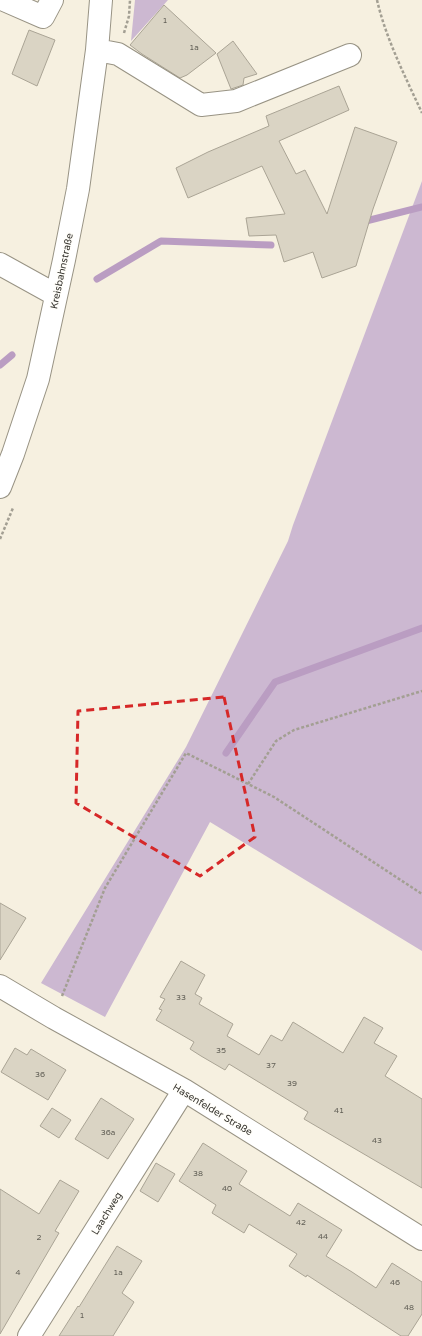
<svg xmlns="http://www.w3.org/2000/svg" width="422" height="1336" viewBox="0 0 422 1336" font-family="'Varela Round',sans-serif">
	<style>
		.green { fill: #ccb8d1 }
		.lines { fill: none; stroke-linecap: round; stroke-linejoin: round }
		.stream { stroke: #ba9dc2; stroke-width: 7 }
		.building { fill: #dad4c4; stroke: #aaa495 }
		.minor-casing { stroke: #989384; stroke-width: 24 }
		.path { stroke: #a39f93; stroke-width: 2.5; stroke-dasharray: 3 2; stroke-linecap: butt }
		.minor { stroke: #fff; stroke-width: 22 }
		.marked { fill: none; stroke: #d62828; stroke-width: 3; stroke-dasharray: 8 5; stroke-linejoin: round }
		.labels { text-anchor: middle; stroke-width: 3; stroke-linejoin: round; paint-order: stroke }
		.number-label { font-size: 8px; fill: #605e55 }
		.street-label { font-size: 10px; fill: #383630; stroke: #fffefa }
	</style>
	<rect width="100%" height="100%" fill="#f6f0e0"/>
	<path class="green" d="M 135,0 L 168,0 L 131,41 Z
		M 422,181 L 422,951 L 210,822 L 105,1017 L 41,983 L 186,747 L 288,541 L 293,525 Z"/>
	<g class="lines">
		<path class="stream" d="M 362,222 L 422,207
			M 97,279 L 161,241 L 271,245
			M 0,365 L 12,355
			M 226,753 L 275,682 L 422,628"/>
	</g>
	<path class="building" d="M 164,5 L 216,53 L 187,75 L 180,78 L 142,54 L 130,45 Z
		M 29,30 L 55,40 L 37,86 L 12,74 Z
		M 233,41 L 257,74 L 244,78 L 243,85 L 231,89 L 217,54 Z
		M 339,86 L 349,110 L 279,141 L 296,174 L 305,170 L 327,214 L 355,127 L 397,142 L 373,209 L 356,266 L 322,278 L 313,252 L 284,262 L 276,235 L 249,236 L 246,218 L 285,214 L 262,166 L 188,198 L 176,168 L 208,152 L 269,126 L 266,116 Z
		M 0,903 L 26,918 L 0,960 Z
		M 181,961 L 205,975 L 195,994 L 202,998 L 199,1004 L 233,1024 L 227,1036 L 259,1055 L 271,1035 L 282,1041 L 293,1022 L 343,1053 L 364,1017 L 383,1028 L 374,1043 L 397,1056 L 385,1076 L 422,1099 L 422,1188 L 304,1119 L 308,1112 L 229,1064 L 225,1070 L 201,1056 L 190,1049 L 194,1042 L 156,1020 L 162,1010 L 159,1009 L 165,999 L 160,997 Z
		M 15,1048 L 27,1055 L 31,1049 L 66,1070 L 48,1100 L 1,1072 Z
		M 101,1098 L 134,1119 L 108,1159 L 75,1139 Z
		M 52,1108 L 71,1120 L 59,1138 L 40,1126 Z
		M 203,1143 L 247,1171 L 239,1184 L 290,1216 L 298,1203 L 342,1230 L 326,1256 L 352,1272 L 376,1288 L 392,1263 L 422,1282 L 422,1314 L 408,1336 L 401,1336 L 307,1275 L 306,1277 L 289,1266 L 297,1254 L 249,1224 L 244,1233 L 212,1213 L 216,1205 L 179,1181 Z
		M 156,1163 L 175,1174 L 158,1202 L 140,1191 Z
		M 60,1180 L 79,1191 L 55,1231 L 59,1233 L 0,1334 L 0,1189 L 39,1214 Z
		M 117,1246 L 142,1261 L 122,1293 L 134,1302 L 113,1336 L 59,1336 L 78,1306 L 79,1307 Z"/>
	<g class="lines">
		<defs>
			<path id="minor" d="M 4,0 L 43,17 L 52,0
				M 97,50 L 118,54 L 201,105 L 236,101 L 350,55
				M 0,264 L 56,295
				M 0,487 L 13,454 L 38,379 L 64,260 L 78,189 L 97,50 L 101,0
				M 0,986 L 54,1018 L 184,1090 L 422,1239
				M 29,1336 L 184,1090"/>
		</defs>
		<use href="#minor" class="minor-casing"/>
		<path class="path" d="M 377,0 C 386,39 405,76 422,113
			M 124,33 L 129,16 L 130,0
			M 0,539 L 13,508
			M 248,784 L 276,741 L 294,730 L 422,691
			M 62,996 L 105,888 L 186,753 L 274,797 L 422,894"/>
		<use href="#minor" class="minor"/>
	</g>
	<path class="marked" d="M 224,697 L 255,837 L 200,876 L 76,803 L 78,711 Z"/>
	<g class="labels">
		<g class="number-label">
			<text x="165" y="23">1</text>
			<text x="194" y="50">1a</text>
			<text x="181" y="1000">33</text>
			<text x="221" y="1053">35</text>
			<text x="271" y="1068">37</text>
			<text x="40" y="1077">36</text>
			<text x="292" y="1086">39</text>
			<text x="339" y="1113">41</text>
			<text x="108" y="1135">36a</text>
			<text x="377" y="1143">43</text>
			<text x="198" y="1176">38</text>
			<text x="227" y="1191">40</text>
			<text x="301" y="1225">42</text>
			<text x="323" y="1239">44</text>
			<text x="39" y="1240">2</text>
			<text x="18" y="1275">4</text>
			<text x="118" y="1275">1a</text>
			<text x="395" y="1285">46</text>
			<text x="409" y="1310">48</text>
			<text x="82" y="1318">1</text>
		</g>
		<g class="street-label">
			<text transform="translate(61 271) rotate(-78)" y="4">Kreisbahnstraße</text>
			<text transform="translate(213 1109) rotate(31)" y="4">Hasenfelder Straße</text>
			<text transform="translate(106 1213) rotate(-58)" y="4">Laachweg</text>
		</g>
	</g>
</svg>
